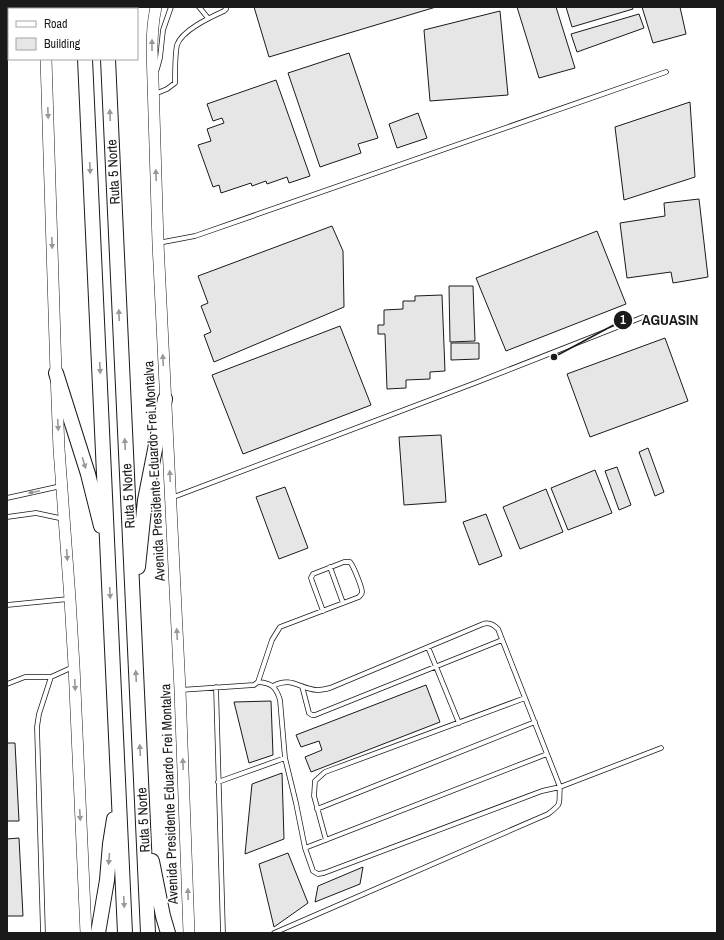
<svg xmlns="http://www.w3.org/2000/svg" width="724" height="940" viewBox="0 0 724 940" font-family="'Archivo Narrow',sans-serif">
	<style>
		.building { fill: #e6e6e6; stroke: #1a1a1a }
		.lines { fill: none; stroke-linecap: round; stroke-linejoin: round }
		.lane-casing { stroke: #1a1a1a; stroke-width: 5.5 }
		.secondary-casing { stroke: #1a1a1a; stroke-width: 12 }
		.highway-casing { stroke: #1a1a1a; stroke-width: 16 }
		.lane { stroke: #fff; stroke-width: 4 }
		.secondary { stroke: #fff; stroke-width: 11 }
		.highway { stroke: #fff; stroke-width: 14 }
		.oneway { fill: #989898 }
		.labels { text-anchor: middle; stroke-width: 3; stroke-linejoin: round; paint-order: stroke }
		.street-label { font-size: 14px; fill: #1a1a1a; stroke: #fff }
		.leader { fill: none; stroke: #1a1a1a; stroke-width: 1.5 }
		.callout-dot { fill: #1a1a1a; stroke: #fff; stroke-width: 1.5 }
		.mark-label { font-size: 12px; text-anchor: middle; font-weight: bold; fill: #fff }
		.callout-label { font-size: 15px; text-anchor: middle; font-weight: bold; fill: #1a1a1a; stroke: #fff; stroke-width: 3; stroke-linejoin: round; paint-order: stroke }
	</style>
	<rect width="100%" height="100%" fill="#fff"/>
	<path class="building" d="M 254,7 L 436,7 L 269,57 Z
		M 517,7 L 556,7 L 575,68 L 539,78 Z
		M 566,7 L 632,7 L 633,9 L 572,27 Z
		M 642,7 L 680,7 L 686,34 L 653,43 Z
		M 500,11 L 508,95 L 430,101 L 424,30 Z
		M 639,14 L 644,28 L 577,52 L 571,34 Z
		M 349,53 L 378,138 L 358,144 L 361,153 L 320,167 L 288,73 Z
		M 276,80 L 310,176 L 289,183 L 287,177 L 267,184 L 266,181 L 252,186 L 251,183 L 221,193 L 219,185 L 213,187 L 198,145 L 211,141 L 207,129 L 224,123 L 222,118 L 213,121 L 207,104 Z
		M 690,102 L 695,177 L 624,200 L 615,127 Z
		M 418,113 L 427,138 L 397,148 L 389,124 Z
		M 699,199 L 708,277 L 673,283 L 671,272 L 627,278 L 620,223 L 665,216 L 664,203 Z
		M 332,226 L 343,251 L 344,307 L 214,362 L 204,335 L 211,332 L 201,306 L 208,303 L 198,276 Z
		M 597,231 L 626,304 L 506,351 L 476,278 Z
		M 449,286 L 473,286 L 475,341 L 450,342 Z
		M 442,295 L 445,371 L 430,372 L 430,379 L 406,380 L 406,388 L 387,389 L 385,334 L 378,334 L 378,325 L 384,325 L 384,310 L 403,309 L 403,301 L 415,301 L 415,296 Z
		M 340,326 L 371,405 L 243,454 L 212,375 Z
		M 665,338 L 688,401 L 590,437 L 567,374 Z
		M 451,343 L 479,343 L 479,359 L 451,360 Z
		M 441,435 L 446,502 L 404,505 L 399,437 Z
		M 648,448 L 664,492 L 655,496 L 639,452 Z
		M 617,467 L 631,505 L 619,510 L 605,471 Z
		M 595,470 L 612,513 L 568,530 L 551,488 Z
		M 285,487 L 308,548 L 279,559 L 256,497 Z
		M 546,489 L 563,532 L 520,549 L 503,507 Z
		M 486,514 L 502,556 L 479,565 L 463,522 Z
		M 426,685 L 440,722 L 311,772 L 305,757 L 322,750 L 319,741 L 301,747 L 296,735 Z
		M 271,701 L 273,755 L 249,763 L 234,702 Z
		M 7,743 L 15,743 L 19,821 L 7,821 Z
		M 282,773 L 284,839 L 245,854 L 252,784 Z
		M 19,838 L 23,916 L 7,916 L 7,839 Z
		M 288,853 L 308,903 L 274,927 L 259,864 Z
		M 363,867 L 360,884 L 315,902 L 318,886 Z"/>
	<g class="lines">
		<defs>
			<path id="lane" d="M 199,7 L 208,18
				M 157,69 L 160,58 L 163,30 L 171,7
				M 155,94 L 167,89 L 175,83 C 175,72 175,55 177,45 C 182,30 211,17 224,11 L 226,9 L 226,7
				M 158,243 L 195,236 L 666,72
				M 7,498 L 61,486
				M 171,498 L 475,383 L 643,317
				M 7,517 L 36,513 L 64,519
				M 330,567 L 343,603
				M 7,605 L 68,599
				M 428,647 L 459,723
				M 258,682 C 272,683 276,687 280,700 L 285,758 L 296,803 L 305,848 L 313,871 L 318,874 L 324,873 L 542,791 L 560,787 L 498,629 C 493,624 489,622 483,624 L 330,688 C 326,689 321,690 317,690 C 300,689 291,676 273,686
				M 7,684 L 25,677 L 51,677 L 73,667
				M 302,686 L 309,713 L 312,715 L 315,715 L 502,640
				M 216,687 L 223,933
				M 180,690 L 254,685 L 258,682 L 272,640 L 280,627 L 359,597 C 360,595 362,595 362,592 C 362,587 353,565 350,562 L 344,562 L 313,574 L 311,578 L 312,581 L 323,611
				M 218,782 L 285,758
				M 317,809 L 535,722
				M 326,840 L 314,796 L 315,781 L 325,772 L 525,698
				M 305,848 L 547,754
				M 43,933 L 37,727 L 39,714 L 51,677
				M 274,933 L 548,814 C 564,802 558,804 560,787 L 661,748"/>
			<path id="secondary" d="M 42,7 L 42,9
				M 156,7 C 153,21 152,35 152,49 L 158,243 L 180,690 L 189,933
				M 46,59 L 56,373 L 59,449 L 70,599 L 74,666 L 86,933"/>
			<path id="highway" d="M 74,7 L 74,9
				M 105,7 L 105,9
				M 85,59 L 125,933
				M 108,59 L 148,933
				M 56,373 L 88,474 L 101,526
				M 138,567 L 145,500 L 165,399
				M 152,861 L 163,916 L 168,933
				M 98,933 L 107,880 L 110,844 L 114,819"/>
		</defs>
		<use href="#lane" class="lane-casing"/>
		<use href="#secondary" class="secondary-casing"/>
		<use href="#highway" class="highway-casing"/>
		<use href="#lane" class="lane"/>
		<use href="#secondary" class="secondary"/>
		<use href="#highway" class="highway"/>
	</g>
	<defs><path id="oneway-solid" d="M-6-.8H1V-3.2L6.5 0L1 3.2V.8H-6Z"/></defs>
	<g class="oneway">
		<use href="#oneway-solid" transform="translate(152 45) rotate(-90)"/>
		<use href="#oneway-solid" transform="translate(48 113) rotate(88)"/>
		<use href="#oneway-solid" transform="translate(110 115) rotate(-93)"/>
		<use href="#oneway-solid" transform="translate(90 168) rotate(87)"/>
		<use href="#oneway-solid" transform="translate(156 175) rotate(-92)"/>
		<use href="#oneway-solid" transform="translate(52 243) rotate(88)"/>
		<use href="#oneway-solid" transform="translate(119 315) rotate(-93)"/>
		<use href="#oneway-solid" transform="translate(163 360) rotate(-93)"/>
		<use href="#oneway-solid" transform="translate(100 368) rotate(87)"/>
		<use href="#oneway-solid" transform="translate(58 425) rotate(87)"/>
		<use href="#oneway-solid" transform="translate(125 444) rotate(-93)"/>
		<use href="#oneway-solid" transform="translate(84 463) rotate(73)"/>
		<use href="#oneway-solid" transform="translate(170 476) rotate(-93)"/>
		<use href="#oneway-solid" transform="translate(34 492) rotate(168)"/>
		<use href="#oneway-solid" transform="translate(67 555) rotate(86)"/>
		<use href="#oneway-solid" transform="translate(110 593) rotate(87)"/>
		<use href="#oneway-solid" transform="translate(177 634) rotate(-93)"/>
		<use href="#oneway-solid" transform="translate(136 676) rotate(-93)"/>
		<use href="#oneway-solid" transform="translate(75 685) rotate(87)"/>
		<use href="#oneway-solid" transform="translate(140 750) rotate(-93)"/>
		<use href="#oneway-solid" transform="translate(183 764) rotate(-92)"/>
		<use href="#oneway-solid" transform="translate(80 815) rotate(87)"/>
		<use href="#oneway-solid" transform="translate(109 859) rotate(95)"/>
		<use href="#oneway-solid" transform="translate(188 894) rotate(-92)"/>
		<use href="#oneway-solid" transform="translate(124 902) rotate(87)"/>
	</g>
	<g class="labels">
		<g class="street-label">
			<text transform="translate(113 172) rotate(-93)" y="5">Ruta 5 Norte</text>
			<text transform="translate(154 471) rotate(-93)" y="5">Avenida Presidente Eduardo Frei Montalva</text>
			<text transform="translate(128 496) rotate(-93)" y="5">Ruta 5 Norte</text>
			<text transform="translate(169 794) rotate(-92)" y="5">Avenida Presidente Eduardo Frei Montalva</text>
			<text transform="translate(143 820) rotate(-93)" y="5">Ruta 5 Norte</text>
		</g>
	</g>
	<path class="leader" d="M554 357L623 320"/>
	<g class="callout-dot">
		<circle cx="554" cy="357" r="4"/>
		<circle cx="623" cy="320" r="10"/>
	</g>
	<g class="mark-label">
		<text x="623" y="324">1</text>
	</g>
	<g class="callout-label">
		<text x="670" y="325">AGUASIN</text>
	</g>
	<rect width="724" height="940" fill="none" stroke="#1a1a1a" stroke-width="16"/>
	<rect x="8" y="8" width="130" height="52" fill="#ffffff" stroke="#a3a3a3"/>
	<rect x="16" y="21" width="20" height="6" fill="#ffffff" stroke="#a3a3a3"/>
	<text x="44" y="28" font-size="12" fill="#1a1a1a">Road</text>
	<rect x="16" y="38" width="20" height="12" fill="#e6e6e6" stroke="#a3a3a3"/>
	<text x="44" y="48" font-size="12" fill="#1a1a1a">Building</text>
</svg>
